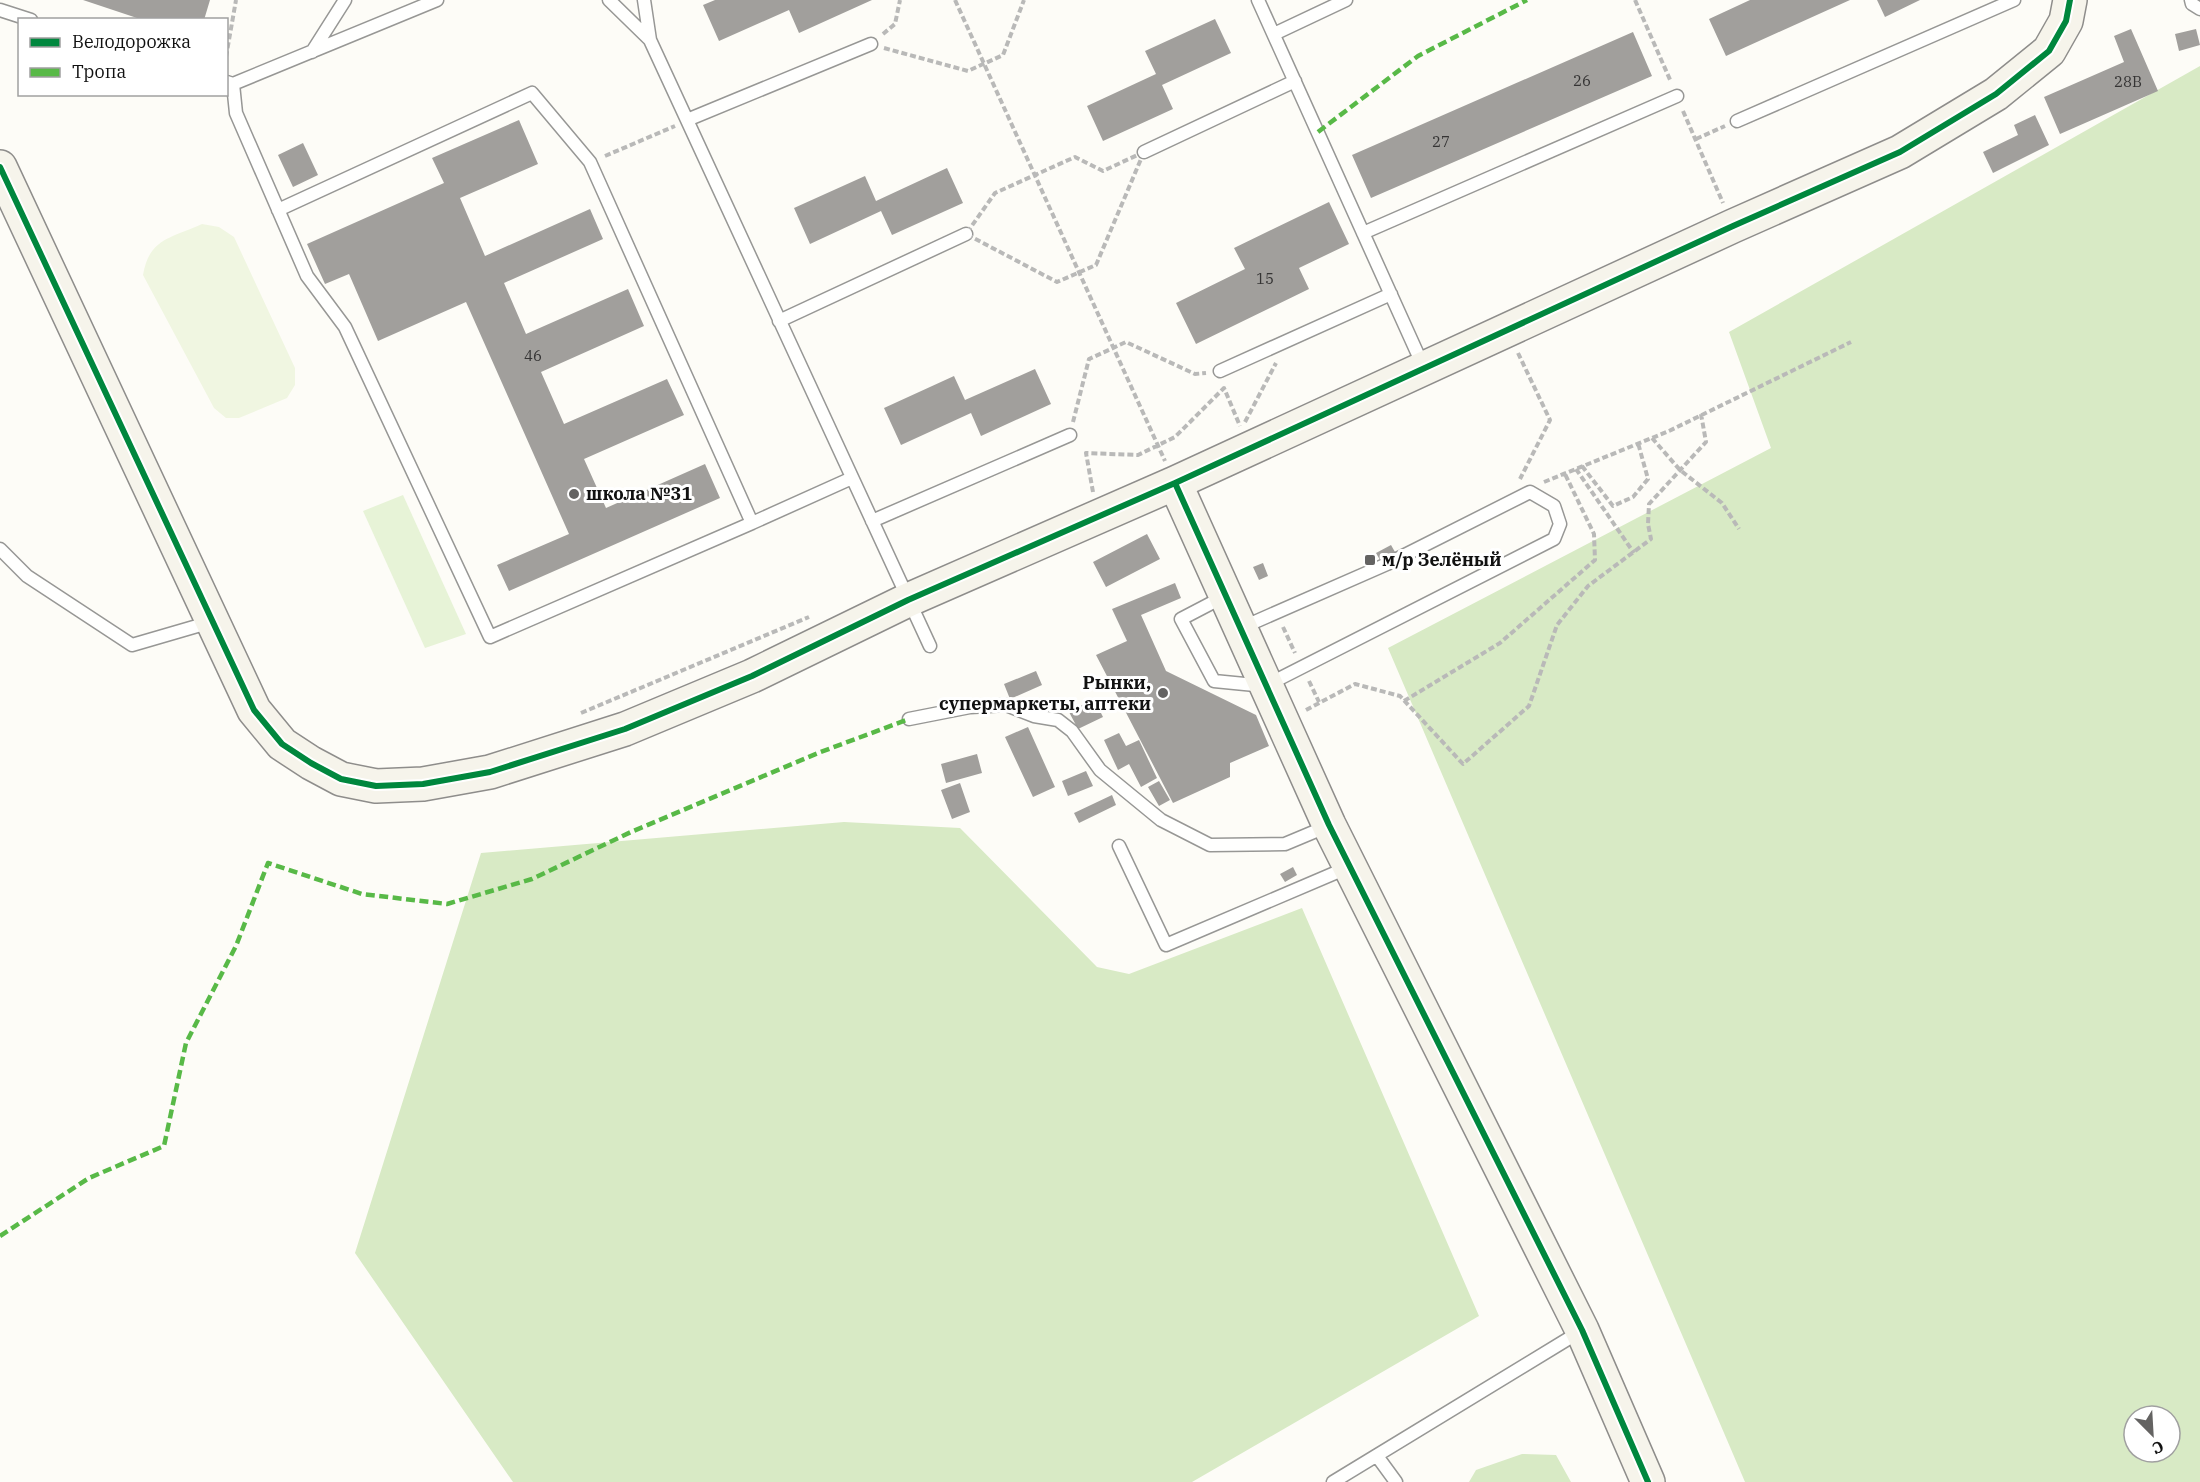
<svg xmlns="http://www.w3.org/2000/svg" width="2200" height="1482" viewBox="0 0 2200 1482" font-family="'IBM Plex Serif',serif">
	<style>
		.green { fill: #e7f3d7 }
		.forest { fill: #d8eac5; fill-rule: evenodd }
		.pitch { fill: #f0f6e1 }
		.building { fill: #a19f9c }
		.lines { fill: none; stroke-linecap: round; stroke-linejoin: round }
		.lane-casing { stroke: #979795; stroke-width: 15 }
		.secondary-casing { stroke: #8e8d8b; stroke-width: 36 }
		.path { stroke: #b9b9b8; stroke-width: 4; stroke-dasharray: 6 3; stroke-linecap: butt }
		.lane { stroke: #fffffe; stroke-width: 12 }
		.secondary { stroke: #f6f4eb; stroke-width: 33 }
		.quiet { stroke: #58b947; stroke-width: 4.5; stroke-dasharray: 9 4.5; stroke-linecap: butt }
		.cycleway-casing { stroke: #fff; stroke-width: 10 }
		.cycleway { stroke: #00873e; stroke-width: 6 }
		.poi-dot { fill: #646362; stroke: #fff; stroke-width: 2 }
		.labels { text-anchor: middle; stroke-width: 6; stroke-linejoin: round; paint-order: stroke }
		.number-label { font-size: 15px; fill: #353434 }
		.poi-label { font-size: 18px; font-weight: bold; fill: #111; stroke: #fff; text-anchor: start }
	</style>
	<rect width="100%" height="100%" fill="#fdfcf7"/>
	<path class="green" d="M 403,495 L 466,634 L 425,648 L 363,511 Z"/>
	<path class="forest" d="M 2200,66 L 2200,1482 L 1745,1482 L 1388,648 L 1771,448 L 1729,332 ZM 2134,1416 L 2170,1416 L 2170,1452 L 2134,1452 Z
		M 844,822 L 960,828 L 1097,967 L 1129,974 L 1302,908 L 1479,1316 L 1192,1482 L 513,1482 L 355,1253 L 481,853 Z
		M 1522,1454 L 1556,1455 L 1571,1482 L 1469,1482 L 1476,1470 Z"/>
	<path class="pitch" d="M 202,224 L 219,227 L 234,237 L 295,368 L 295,385 L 287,398 L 239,418 L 226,418 L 214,408 L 143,275 C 149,238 172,238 202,224 Z"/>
	<path class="building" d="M 83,0 L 210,0 L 204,20 L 143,20 Z
		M 715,0 L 872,0 L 799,33 L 789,10 L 719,41 L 703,5 Z
		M 1750,0 L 1850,0 L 1726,56 L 1709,19 Z
		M 1877,0 L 1920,0 L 1885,17 Z
		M 1215,19 L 1231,53 L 1162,85 L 1173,109 L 1103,141 L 1087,106 L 1156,74 L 1145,51 Z
		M 2131,29 L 2158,91 L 2060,134 L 2044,97 L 2124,62 L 2114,36 Z
		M 2196,29 L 2200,45 L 2179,51 L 2175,34 Z
		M 1633,32 L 1652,76 L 1371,198 L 1352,155 Z
		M 2035,115 L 2049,145 L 1993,173 L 1983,152 L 2018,135 L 2014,125 Z
		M 519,120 L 538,164 L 460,198 L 485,256 L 590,209 L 603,239 L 504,283 L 526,334 L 628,289 L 644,326 L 541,372 L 564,424 L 667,379 L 684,415 L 584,459 L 606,508 L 705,464 L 720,498 L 509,591 L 497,565 L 569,534 L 466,302 L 378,341 L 349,274 L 325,284 L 307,244 L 444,183 L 432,158 Z
		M 303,143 L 318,175 L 293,187 L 278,155 Z
		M 947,168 L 963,203 L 892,235 L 881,211 L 810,244 L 794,208 L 865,176 L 876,201 Z
		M 1329,202 L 1349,244 L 1299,268 L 1309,289 L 1196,344 L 1176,303 L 1245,269 L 1234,248 Z
		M 1035,369 L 1051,404 L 981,436 L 971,413 L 901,445 L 884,408 L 954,376 L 965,400 Z
		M 1147,534 L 1160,559 L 1106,587 L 1093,562 Z
		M 1391,545 L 1395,552 L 1380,560 L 1376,553 Z
		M 1263,563 L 1268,576 L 1259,580 L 1253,567 Z
		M 1175,583 L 1181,598 L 1141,615 L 1166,671 L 1256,715 L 1269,746 L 1230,763 L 1230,777 L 1173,803 L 1096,655 L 1127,641 L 1112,609 Z
		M 1036,671 L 1042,685 L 1010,699 L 1004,684 Z
		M 1094,699 L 1103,717 L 1078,729 L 1069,712 Z
		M 1028,727 L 1055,787 L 1033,797 L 1005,737 Z
		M 1119,733 L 1126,746 L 1139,740 L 1157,778 L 1141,787 L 1129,764 L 1118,770 L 1104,740 Z
		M 977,754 L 982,773 L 946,783 L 941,764 Z
		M 1086,771 L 1093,786 L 1068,796 L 1062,781 Z
		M 1159,781 L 1170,800 L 1159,806 L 1148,787 Z
		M 960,783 L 970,812 L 952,819 L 941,790 Z
		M 1112,795 L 1116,805 L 1079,823 L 1074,813 Z
		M 1293,867 L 1297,875 L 1285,882 L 1280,874 Z"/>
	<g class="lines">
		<defs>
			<path id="lane" d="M 609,0 L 650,40
				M 644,0 L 650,40 L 930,646
				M 1258,0 L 1424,368
				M 2191,0 L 2192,4 L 2200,9
				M 0,10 L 31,20
				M 1274,34 L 1346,0
				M 312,52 L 345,0
				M 227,82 L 233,84 L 437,0
				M 233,84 L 236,113 L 307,276 L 345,327 L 490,637 L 752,523
				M 687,120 L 871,44
				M 1737,121 L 2014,0
				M 1144,152 L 1295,81
				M 278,210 L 532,93 L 590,162 L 752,523 L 852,478
				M 1363,233 L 1677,96
				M 779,321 L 966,234
				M 1220,371 L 1391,294
				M 872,521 L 1070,435
				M 0,549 L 27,576 L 132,645 L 211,622
				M 1225,596 L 1181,619 L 1214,681 L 1265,686 L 1554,539 L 1560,524 L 1554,506 L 1530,492 L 1387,564 L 1241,628
				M 909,719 L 970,707 L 1006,705 L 1034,716 L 1058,720 L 1072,731 L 1100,770 L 1161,820 L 1210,845 L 1285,844 L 1328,826
				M 1119,846 L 1166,945 L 1349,867
				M 1377,1456 L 1396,1482
				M 1333,1482 L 1581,1331"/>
			<path id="secondary" d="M 0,167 L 254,710 L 282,744 L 311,763 L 341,779 L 376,786 L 423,784 L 490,772 L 625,729 L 752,676 L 908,600 L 1175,483 L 1733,226 L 1900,152 L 1996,94 L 2049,51 L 2066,21 L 2070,0
				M 1175,483 L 1329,825 L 1582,1330 L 1648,1482"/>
		</defs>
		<use href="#lane" class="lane-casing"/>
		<use href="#secondary" class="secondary-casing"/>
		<path class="path" d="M 955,0 L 1165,461
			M 1635,0 L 1671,82
			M 883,34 L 895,24 L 900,0
			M 884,48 L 968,71 L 1003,55 L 1024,0
			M 226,57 L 236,0
			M 1683,111 L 1723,203
			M 1696,139 L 1725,126
			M 1144,152 L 1096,265 L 1057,282 L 966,234 L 995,193 L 1075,157 L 1103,171 Z
			M 605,156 L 675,126
			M 1518,353 L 1550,420 L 1520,479
			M 1073,422 L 1089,359 L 1126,342 L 1195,374 L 1206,373
			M 1245,422 L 1276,363
			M 1652,438 L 1680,470 L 1722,503 L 1739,529
			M 1582,466 L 1613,506 L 1633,497 L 1648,479 L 1638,443
			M 1576,469 L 1634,553
			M 1544,482 L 1669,431 L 1851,342
			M 1093,492 L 1086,453 L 1138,455 L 1175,437 L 1224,388 L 1240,426
			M 1283,627 L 1295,653
			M 1309,681 L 1319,702
			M 1404,701 L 1500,643 L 1595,560 L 1594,534 L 1565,474
			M 1306,710 L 1355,684 L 1400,696 L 1463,764 L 1529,706 L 1557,625 L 1588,586 L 1651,539 L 1648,524 L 1649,504 L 1706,442 L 1701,414
			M 581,713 L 809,617"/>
		<use href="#lane" class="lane"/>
		<use href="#secondary" class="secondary"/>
		<path class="quiet" d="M 1318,132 L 1418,56 L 1527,0
			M 0,1236 L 89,1178 L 164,1146 L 186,1043 L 236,946 L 268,863 L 362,894 L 447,904 L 532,879 L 631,832 L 818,753 L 909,719"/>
		<defs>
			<path id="cycleway" d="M 0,167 L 254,710 L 282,744 L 311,763 L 341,779 L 376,786 L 423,784 L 490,772 L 625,729 L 752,676 L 908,600 L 1175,483 L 1733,226 L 1900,152 L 1996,94 L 2049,51 L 2066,21 L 2070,0
				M 1175,483 L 1329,825 L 1582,1330 L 1648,1482"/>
		</defs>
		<use href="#cycleway" class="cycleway-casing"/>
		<use href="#cycleway" class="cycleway"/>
	</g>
	<g class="poi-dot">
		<circle cx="574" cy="494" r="6"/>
		<rect x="1364" y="554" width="12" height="12" rx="3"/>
		<circle cx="1163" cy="693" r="6"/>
	</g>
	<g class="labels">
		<g class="number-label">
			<text x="1582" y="86">26</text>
			<text x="2128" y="87">28В</text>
			<text x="1441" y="147">27</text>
			<text x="1265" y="284">15</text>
			<text x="533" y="361">46</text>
		</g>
		<g class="poi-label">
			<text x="586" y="500">школа №31</text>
			<text x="1382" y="566">м/р Зелёный</text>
			<text x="1151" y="689" text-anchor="end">Рынки,<tspan x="1151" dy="21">супермаркеты, аптеки</tspan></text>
		</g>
	</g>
	<rect x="18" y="18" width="210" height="78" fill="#ffffff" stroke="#a0a0a0" stroke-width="1.5"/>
	<rect x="30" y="38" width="30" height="9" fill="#00873e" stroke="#a0a0a0" stroke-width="1.5"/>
	<text x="72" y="48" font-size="18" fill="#111111">Велодорожка</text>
	<rect x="30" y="68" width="30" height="9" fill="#58b947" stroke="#a0a0a0" stroke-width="1.5"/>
	<text x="72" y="78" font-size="18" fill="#111111">Тропа</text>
	<g transform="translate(2152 1434) rotate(156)"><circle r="28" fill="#ffffff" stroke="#a0a0a0" stroke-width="1.5"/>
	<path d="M0-4.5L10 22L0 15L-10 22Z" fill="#646362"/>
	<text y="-9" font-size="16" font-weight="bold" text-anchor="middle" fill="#111111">С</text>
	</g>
</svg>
